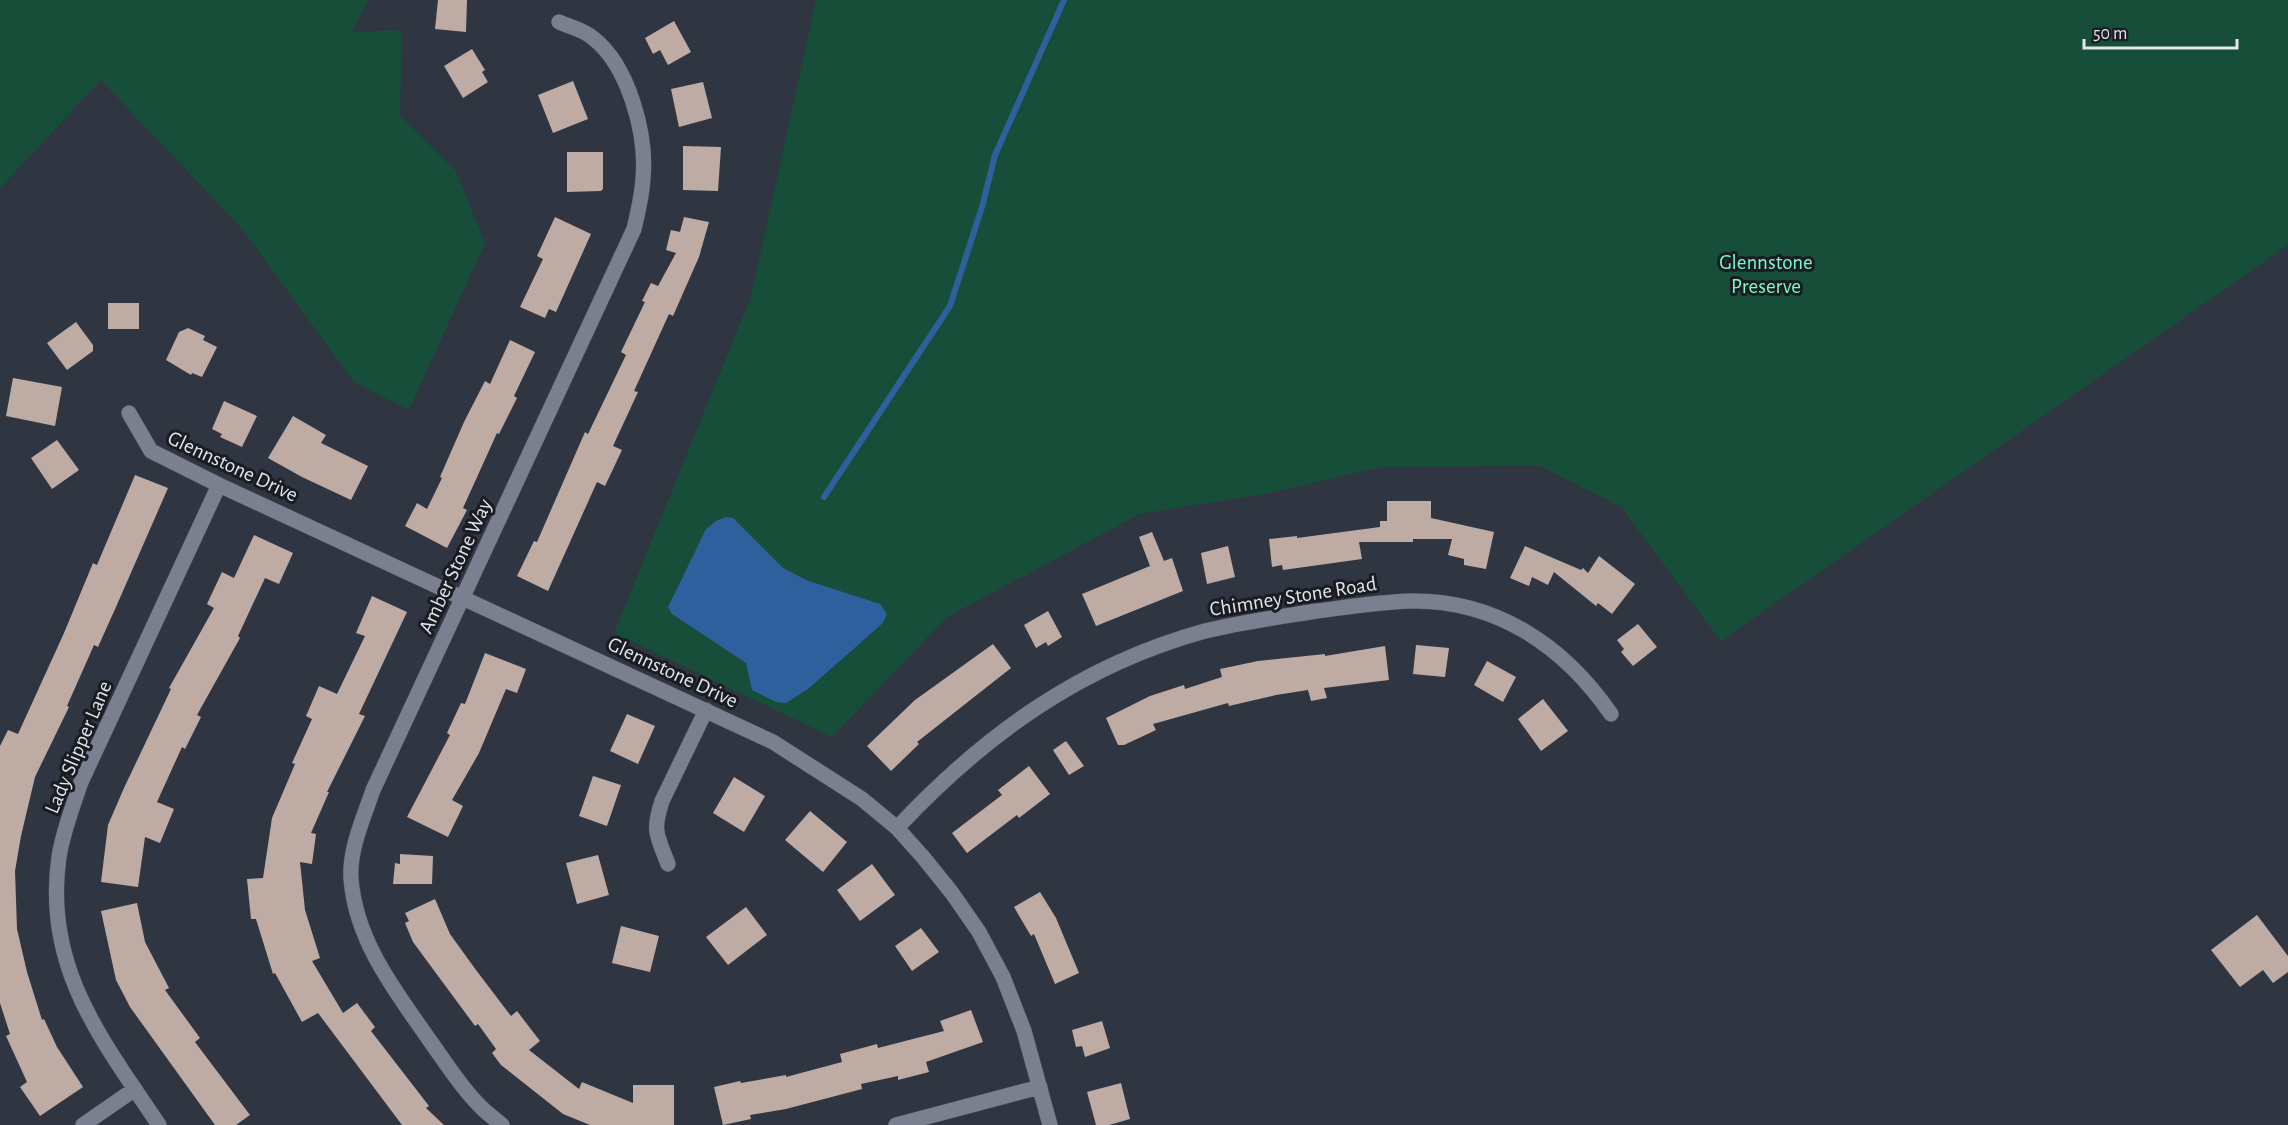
<svg xmlns="http://www.w3.org/2000/svg" width="2288" height="1125" viewBox="0 0 2288 1125" font-family="'Alegreya Sans',sans-serif">
	<style>
		.green { fill: #164e3a }
		.water { fill: #2e609e }
		.lines { fill: none; stroke-linecap: round; stroke-linejoin: round }
		.stream { stroke: #2e609e; stroke-width: 6 }
		.building { fill: #beaca4 }
		.minor-casing { stroke: #4d505b; stroke-width: 16 }
		.minor { stroke: #7b8090; stroke-width: 15 }
		.labels { text-anchor: middle; stroke-width: 6; stroke-linejoin: round; paint-order: stroke }
		.park-label { font-size: 21px; fill: #74fdc7; stroke: #1a1c22 }
		.street-label { font-size: 21px; fill: #e2e5ed; stroke: #1a1c22 }
	</style>
	<rect width="100%" height="100%" fill="#303542"/>
	<path class="green" d="M 0,0 L 368,0 L 352,32 L 402,30 L 400,116 L 456,171 L 485,243 L 409,410 L 354,382 L 243,230 L 101,80 L 0,188 Z
		M 816,0 L 2288,0 L 2288,245 L 1721,641 L 1621,507 L 1540,466 L 1381,467 L 1270,493 L 1140,514 L 947,617 L 832,737 L 614,633 L 751,297 Z"/>
	<path class="water" d="M 726,517 L 733,518 L 783,568 L 806,580 L 880,604 L 887,614 L 883,623 L 808,689 L 786,703 L 776,702 L 752,690 L 746,663 L 672,614 L 668,607 L 706,529 L 716,521 Z"/>
	<g class="lines">
		<path class="stream" d="M 824,497 L 950,306 L 982,207 L 995,155 L 1064,0"/>
	</g>
	<path class="building" d="M 438,0 L 467,0 L 466,32 L 435,29 Z
		M 674,21 L 691,52 L 668,65 L 660,50 L 653,54 L 645,38 Z
		M 472,49 L 485,70 L 482,72 L 488,82 L 463,98 L 444,66 Z
		M 573,81 L 588,119 L 553,133 L 538,95 Z
		M 703,82 L 712,118 L 679,127 L 671,89 Z
		M 683,146 L 721,147 L 718,191 L 683,190 Z
		M 567,152 L 603,152 L 603,189 L 601,191 L 567,192 Z
		M 555,217 L 591,234 L 556,312 L 549,309 L 545,318 L 520,307 L 543,259 L 537,256 Z
		M 684,217 L 709,222 L 699,257 L 673,316 L 669,314 L 634,391 L 638,392 L 613,446 L 622,450 L 605,486 L 597,482 L 548,591 L 517,576 L 534,541 L 537,542 L 585,432 L 588,434 L 626,355 L 621,352 L 645,302 L 642,301 L 651,283 L 658,286 L 676,253 L 666,250 L 671,230 L 680,232 Z
		M 108,303 L 139,303 L 139,329 L 108,329 Z
		M 76,322 L 93,345 L 93,351 L 67,370 L 47,343 Z
		M 188,328 L 205,336 L 203,340 L 217,347 L 202,377 L 192,373 L 191,375 L 166,360 L 179,332 Z
		M 510,340 L 535,352 L 514,396 L 517,398 L 499,434 L 497,433 L 463,508 L 467,510 L 447,548 L 405,526 L 417,503 L 427,509 L 442,478 L 440,477 L 464,422 L 485,381 L 490,384 Z
		M 13,378 L 62,387 L 55,426 L 6,416 Z
		M 224,401 L 257,416 L 242,447 L 220,437 L 222,434 L 212,429 Z
		M 293,416 L 326,435 L 321,443 L 368,466 L 351,500 L 302,477 L 268,458 Z
		M 57,440 L 79,470 L 52,489 L 31,458 Z
		M 135,475 L 168,488 L 116,607 L 98,647 L 94,645 L 67,706 L 69,707 L 35,777 L 21,836 L 15,871 L 17,929 L 27,972 L 42,1020 L 44,1019 L 57,1047 L 83,1087 L 40,1116 L 20,1087 L 27,1082 L 6,1036 L 10,1034 L 0,1003 L 0,746 L 8,730 L 18,734 L 64,633 L 93,563 L 97,565 Z
		M 1387,501 L 1431,501 L 1431,518 L 1494,532 L 1486,569 L 1464,565 L 1464,559 L 1448,555 L 1452,539 L 1413,539 L 1413,542 L 1359,542 L 1362,559 L 1283,570 L 1282,565 L 1272,567 L 1269,539 L 1297,536 L 1297,538 L 1380,527 L 1380,521 L 1387,521 Z
		M 1152,532 L 1164,561 L 1172,558 L 1183,591 L 1096,626 L 1082,594 L 1150,566 L 1139,537 Z
		M 254,535 L 293,553 L 279,584 L 265,578 L 238,636 L 240,638 L 197,715 L 201,717 L 185,749 L 182,747 L 157,802 L 174,809 L 160,843 L 145,837 L 138,887 L 101,882 L 108,825 L 124,788 L 171,689 L 169,688 L 214,608 L 207,604 L 222,572 L 234,578 Z
		M 1228,546 L 1235,577 L 1207,584 L 1201,553 Z
		M 1525,546 L 1581,570 L 1583,568 L 1588,573 L 1599,556 L 1635,584 L 1612,614 L 1598,603 L 1596,606 L 1554,572 L 1548,585 L 1532,577 L 1529,586 L 1510,578 Z
		M 372,596 L 407,612 L 359,714 L 365,716 L 327,792 L 329,792 L 311,833 L 316,834 L 312,864 L 300,862 L 305,910 L 320,958 L 312,961 L 343,1013 L 357,1003 L 375,1027 L 371,1031 L 429,1106 L 426,1108 L 444,1125 L 402,1125 L 318,1013 L 302,1022 L 275,973 L 273,974 L 256,919 L 251,919 L 247,879 L 263,878 L 272,818 L 295,764 L 292,763 L 312,719 L 306,716 L 319,686 L 337,694 L 365,636 L 356,633 Z
		M 1048,611 L 1062,637 L 1048,646 L 1046,642 L 1036,648 L 1024,625 Z
		M 1638,624 L 1657,647 L 1633,666 L 1621,652 L 1624,649 L 1617,640 Z
		M 993,644 L 1011,668 L 917,742 L 919,744 L 891,771 L 867,746 L 915,700 Z
		M 1416,645 L 1449,648 L 1445,677 L 1413,674 Z
		M 1385,646 L 1389,680 L 1324,688 L 1327,698 L 1311,701 L 1308,690 L 1276,695 L 1229,706 L 1228,703 L 1153,724 L 1156,730 L 1124,745 L 1118,745 L 1106,718 L 1150,696 L 1184,685 L 1185,689 L 1222,677 L 1220,669 L 1258,661 L 1325,654 L 1325,656 Z
		M 485,653 L 526,669 L 517,693 L 506,689 L 479,753 L 452,800 L 463,806 L 448,837 L 407,817 L 450,735 L 447,733 L 461,703 L 465,704 Z
		M 1487,661 L 1516,677 L 1503,702 L 1474,685 Z
		M 1543,699 L 1568,731 L 1541,751 L 1518,719 Z
		M 627,714 L 655,726 L 638,764 L 610,751 Z
		M 1066,741 L 1084,766 L 1069,775 L 1053,750 Z
		M 1029,766 L 1050,794 L 1019,818 L 1017,815 L 967,853 L 952,833 L 1002,795 L 998,790 Z
		M 593,776 L 621,785 L 607,826 L 579,816 Z
		M 734,777 L 765,796 L 744,832 L 713,813 Z
		M 810,811 L 847,842 L 823,872 L 785,840 Z
		M 400,854 L 433,856 L 432,884 L 393,884 L 395,863 L 400,864 Z
		M 598,855 L 609,895 L 577,904 L 566,863 Z
		M 872,864 L 895,895 L 860,921 L 837,890 Z
		M 1040,892 L 1056,918 L 1079,973 L 1055,984 L 1034,934 L 1031,936 L 1014,907 Z
		M 435,899 L 450,934 L 476,970 L 511,1016 L 517,1011 L 540,1041 L 529,1050 L 579,1089 L 582,1082 L 633,1103 L 633,1085 L 674,1085 L 674,1125 L 590,1125 L 563,1114 L 501,1065 L 492,1053 L 496,1049 L 478,1024 L 475,1026 L 413,942 L 405,923 L 409,921 L 405,913 Z
		M 137,903 L 145,942 L 169,988 L 165,990 L 200,1038 L 195,1042 L 250,1115 L 236,1125 L 215,1125 L 130,1007 L 116,980 L 101,911 Z
		M 746,907 L 767,935 L 728,965 L 706,937 Z
		M 2257,915 L 2288,956 L 2288,972 L 2273,983 L 2263,970 L 2240,987 L 2211,950 Z
		M 621,926 L 659,936 L 650,972 L 612,963 Z
		M 921,928 L 939,952 L 912,971 L 895,946 Z
		M 971,1010 L 983,1042 L 926,1062 L 929,1072 L 898,1080 L 898,1076 L 861,1084 L 862,1089 L 786,1109 L 750,1115 L 751,1119 L 723,1125 L 714,1087 L 740,1081 L 741,1083 L 786,1075 L 786,1077 L 842,1062 L 840,1054 L 877,1044 L 878,1048 L 944,1031 L 940,1021 Z
		M 1102,1021 L 1110,1048 L 1085,1057 L 1082,1046 L 1076,1047 L 1072,1030 Z
		M 1121,1083 L 1130,1119 L 1109,1125 L 1096,1125 L 1087,1092 Z"/>
	<g class="lines">
		<defs>
			<path id="minor" d="M 129,413 L 151,451 L 219,485 L 773,742 L 862,799 L 897,828 L 923,857 L 952,893 L 979,932 L 1003,977 L 1024,1031 L 1050,1125
				M 897,828 C 984,735 1081,665 1205,631 C 1242,622 1279,617 1317,611 C 1348,607 1379,602 1411,601 C 1497,600 1564,646 1611,714
				M 668,864 C 657,835 652,832 662,801 L 706,710
				M 83,1125 L 135,1089
				M 159,1125 C 102,1040 43,967 59,857 C 63,831 73,806 81,782 L 219,485
				M 502,1125 C 494,1118 485,1112 478,1104 C 459,1085 444,1060 428,1038 C 394,989 356,941 351,879 C 349,849 364,817 373,790 L 634,229 C 638,212 642,196 643,178 C 647,135 629,66 593,38 C 584,30 570,27 559,22
				M 896,1125 L 1040,1087"/>
		</defs>
		<use href="#minor" class="minor-casing"/>
		<use href="#minor" class="minor"/>
	</g>
	<g class="labels">
		<g class="park-label">
			<text x="1766" y="269">Glennstone<tspan x="1766" dy="24">Preserve</tspan></text>
		</g>
		<g class="street-label">
			<text transform="translate(233 466) rotate(25)" y="7">Glennstone Drive</text>
			<text transform="translate(455 566) rotate(-65)" y="7">Amber Stone Way</text>
			<text transform="translate(1293 596) rotate(-9)" y="7">Chimney Stone Road</text>
			<text transform="translate(673 672) rotate(25)" y="7">Glennstone Drive</text>
			<text transform="translate(78 747) rotate(-67)" y="7">Lady Slipper Lane</text>
		</g>
	</g>
	<path d="M2084 39v9h153v-9" fill="none" stroke="#e2e5ed" stroke-width="3"/>
	<text x="2093" y="39" font-size="18" fill="#e2e5ed" stroke="#1a1c22" stroke-width="4.5" paint-order="stroke">50 m</text>
</svg>
